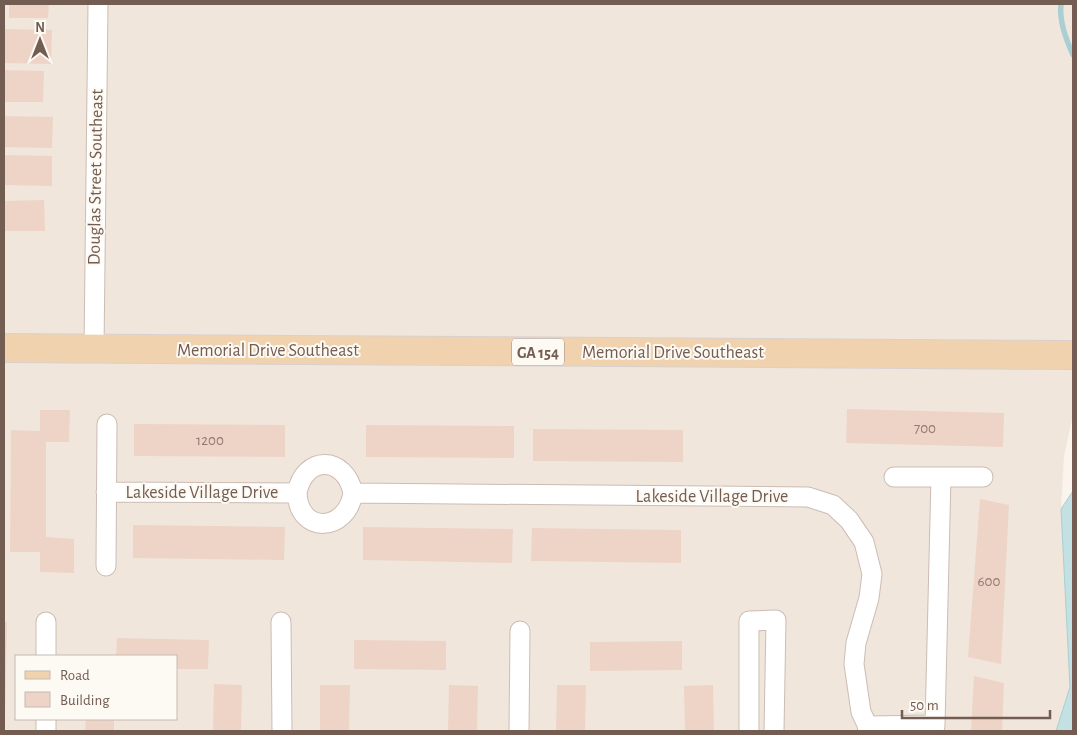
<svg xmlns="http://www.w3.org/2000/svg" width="1077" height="735" viewBox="0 0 1077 735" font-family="'Alegreya Sans',sans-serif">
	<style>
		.residential { fill: #f1e6dc; fill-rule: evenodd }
		.water { fill: #c3e0e2; stroke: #aacfd3 }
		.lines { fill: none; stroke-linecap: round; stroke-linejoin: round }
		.stream { stroke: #aacfd3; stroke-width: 5.5 }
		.building { fill: #edd4c7 }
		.minor-casing { stroke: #ccbcb3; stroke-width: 21 }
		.primary-casing { stroke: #d8d1cf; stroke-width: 30 }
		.minor { stroke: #fff; stroke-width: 19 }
		.primary { stroke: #f0d3ae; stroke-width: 28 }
		.labels { text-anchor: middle; stroke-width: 4; stroke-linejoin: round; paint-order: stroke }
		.number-label { font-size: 15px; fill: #927a6f }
		.shield { fill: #fdf9f3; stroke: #9c8b82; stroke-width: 1 }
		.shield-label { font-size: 16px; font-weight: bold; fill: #735c52 }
		.street-label { font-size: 18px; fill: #735c52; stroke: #fdf9f3 }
	</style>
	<rect width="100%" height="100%" fill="#fbf4ed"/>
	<path class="residential" d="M 4,4 L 1073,4 L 1073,415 L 1064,456 L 1061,509 L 1070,687 L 1056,731 L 4,731 ZM 16,656 L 176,656 L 176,719 L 16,719 Z"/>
	<path class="water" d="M 1073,491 L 1073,731 L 1056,731 L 1070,687 L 1061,509 Z"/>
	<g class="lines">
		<path class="stream" d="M 1061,4 C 1059,21 1066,39 1073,55"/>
	</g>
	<path class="building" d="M 9,4 L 49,4 L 48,18 L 9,18 Z
		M 4,29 L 52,30 L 51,64 L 4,63 Z
		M 4,70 L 44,71 L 43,102 L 4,102 Z
		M 4,116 L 53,117 L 52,148 L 4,147 Z
		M 5,155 L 52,156 L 52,186 L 4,185 Z
		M 44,200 L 45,231 L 4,231 L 4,201 Z
		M 847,409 L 1004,413 L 1003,447 L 846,443 Z
		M 40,410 L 70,410 L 69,442 L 46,442 L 46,537 L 74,539 L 74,573 L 40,572 L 40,552 L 10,552 L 11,430 L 40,431 Z
		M 134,424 L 285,425 L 285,457 L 134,456 Z
		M 366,425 L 514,426 L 514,458 L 366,457 Z
		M 533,429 L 683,430 L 683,462 L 533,461 Z
		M 980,499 L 1009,505 L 1001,664 L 968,657 Z
		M 133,525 L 285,527 L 284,560 L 133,558 Z
		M 363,527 L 513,529 L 512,563 L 363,560 Z
		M 532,528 L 681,530 L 681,563 L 531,561 Z
		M 4,622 L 7,622 L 5,719 L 4,719 Z
		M 117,638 L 209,640 L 208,669 L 176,669 L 176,656 L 116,656 Z
		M 354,640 L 446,641 L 446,670 L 354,669 Z
		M 682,641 L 682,670 L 590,671 L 590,642 Z
		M 974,676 L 1004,683 L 1002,731 L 971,731 Z
		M 214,684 L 242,685 L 241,731 L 213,731 Z
		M 320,685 L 350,685 L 349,731 L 320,731 Z
		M 449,685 L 478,686 L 477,731 L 448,731 Z
		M 557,685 L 586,685 L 585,731 L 556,731 Z
		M 713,685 L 714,731 L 685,731 L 684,686 Z
		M 86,719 L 114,719 L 114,731 L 85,731 Z"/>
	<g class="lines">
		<defs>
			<path id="minor" d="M 94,349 L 98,4
				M 894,477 L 983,477
				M 106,492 L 297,493 C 304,455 345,455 353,493 L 808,497 L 833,505 L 849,520 L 864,542 L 872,574 L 869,598 L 856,643 L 854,664 L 861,712 L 870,731
				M 297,493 C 299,535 347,532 353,493
				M 106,566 L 107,424
				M 46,622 L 46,656
				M 281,622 L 282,731
				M 46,719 L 46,731
				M 867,726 L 935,725
				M 519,731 L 520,631
				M 749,731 L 749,621 L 776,620 L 774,731
				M 934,731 L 935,725 L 941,477"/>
			<path id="primary" d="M 4,348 L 1073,355"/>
		</defs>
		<use href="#minor" class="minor-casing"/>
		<use href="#primary" class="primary-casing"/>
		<use href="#minor" class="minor"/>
		<use href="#primary" class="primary"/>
	</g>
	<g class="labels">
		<g class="number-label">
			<text x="925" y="433">700</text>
			<text x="210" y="445">1200</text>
			<text x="989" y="586">600</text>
		</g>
		<rect class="shield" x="512" y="338.5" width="52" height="27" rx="4"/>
		<g class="shield-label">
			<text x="538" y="358">GA 154</text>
		</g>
		<g class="street-label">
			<text transform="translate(95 177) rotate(-89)" y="6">Douglas Street Southeast</text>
			<text x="268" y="356">Memorial Drive Southeast</text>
			<text x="673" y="358">Memorial Drive Southeast</text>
			<text x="202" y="498">Lakeside Village Drive</text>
			<text x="712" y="502">Lakeside Village Drive</text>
		</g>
	</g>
	<rect width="1077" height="735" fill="none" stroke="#735c52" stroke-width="10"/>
	<rect x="15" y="655" width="162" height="65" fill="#fdf9f3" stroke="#c6bab3"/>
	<rect x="25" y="671" width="25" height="8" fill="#f0d3ae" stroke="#c6bab3"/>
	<text x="60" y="680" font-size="15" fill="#735c52">Road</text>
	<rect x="25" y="692" width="25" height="15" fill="#edd4c7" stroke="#c6bab3"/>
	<text x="60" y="705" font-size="15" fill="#735c52">Building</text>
	<g transform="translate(40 40)" stroke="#fdf9f3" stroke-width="4" paint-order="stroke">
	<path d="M0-4L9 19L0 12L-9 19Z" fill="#735c52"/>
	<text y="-8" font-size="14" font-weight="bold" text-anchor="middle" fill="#735c52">N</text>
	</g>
	<path d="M902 710v8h148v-8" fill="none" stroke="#735c52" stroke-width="2.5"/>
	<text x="910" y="710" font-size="15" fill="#735c52" stroke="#fdf9f3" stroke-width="4" paint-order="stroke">50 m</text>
</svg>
